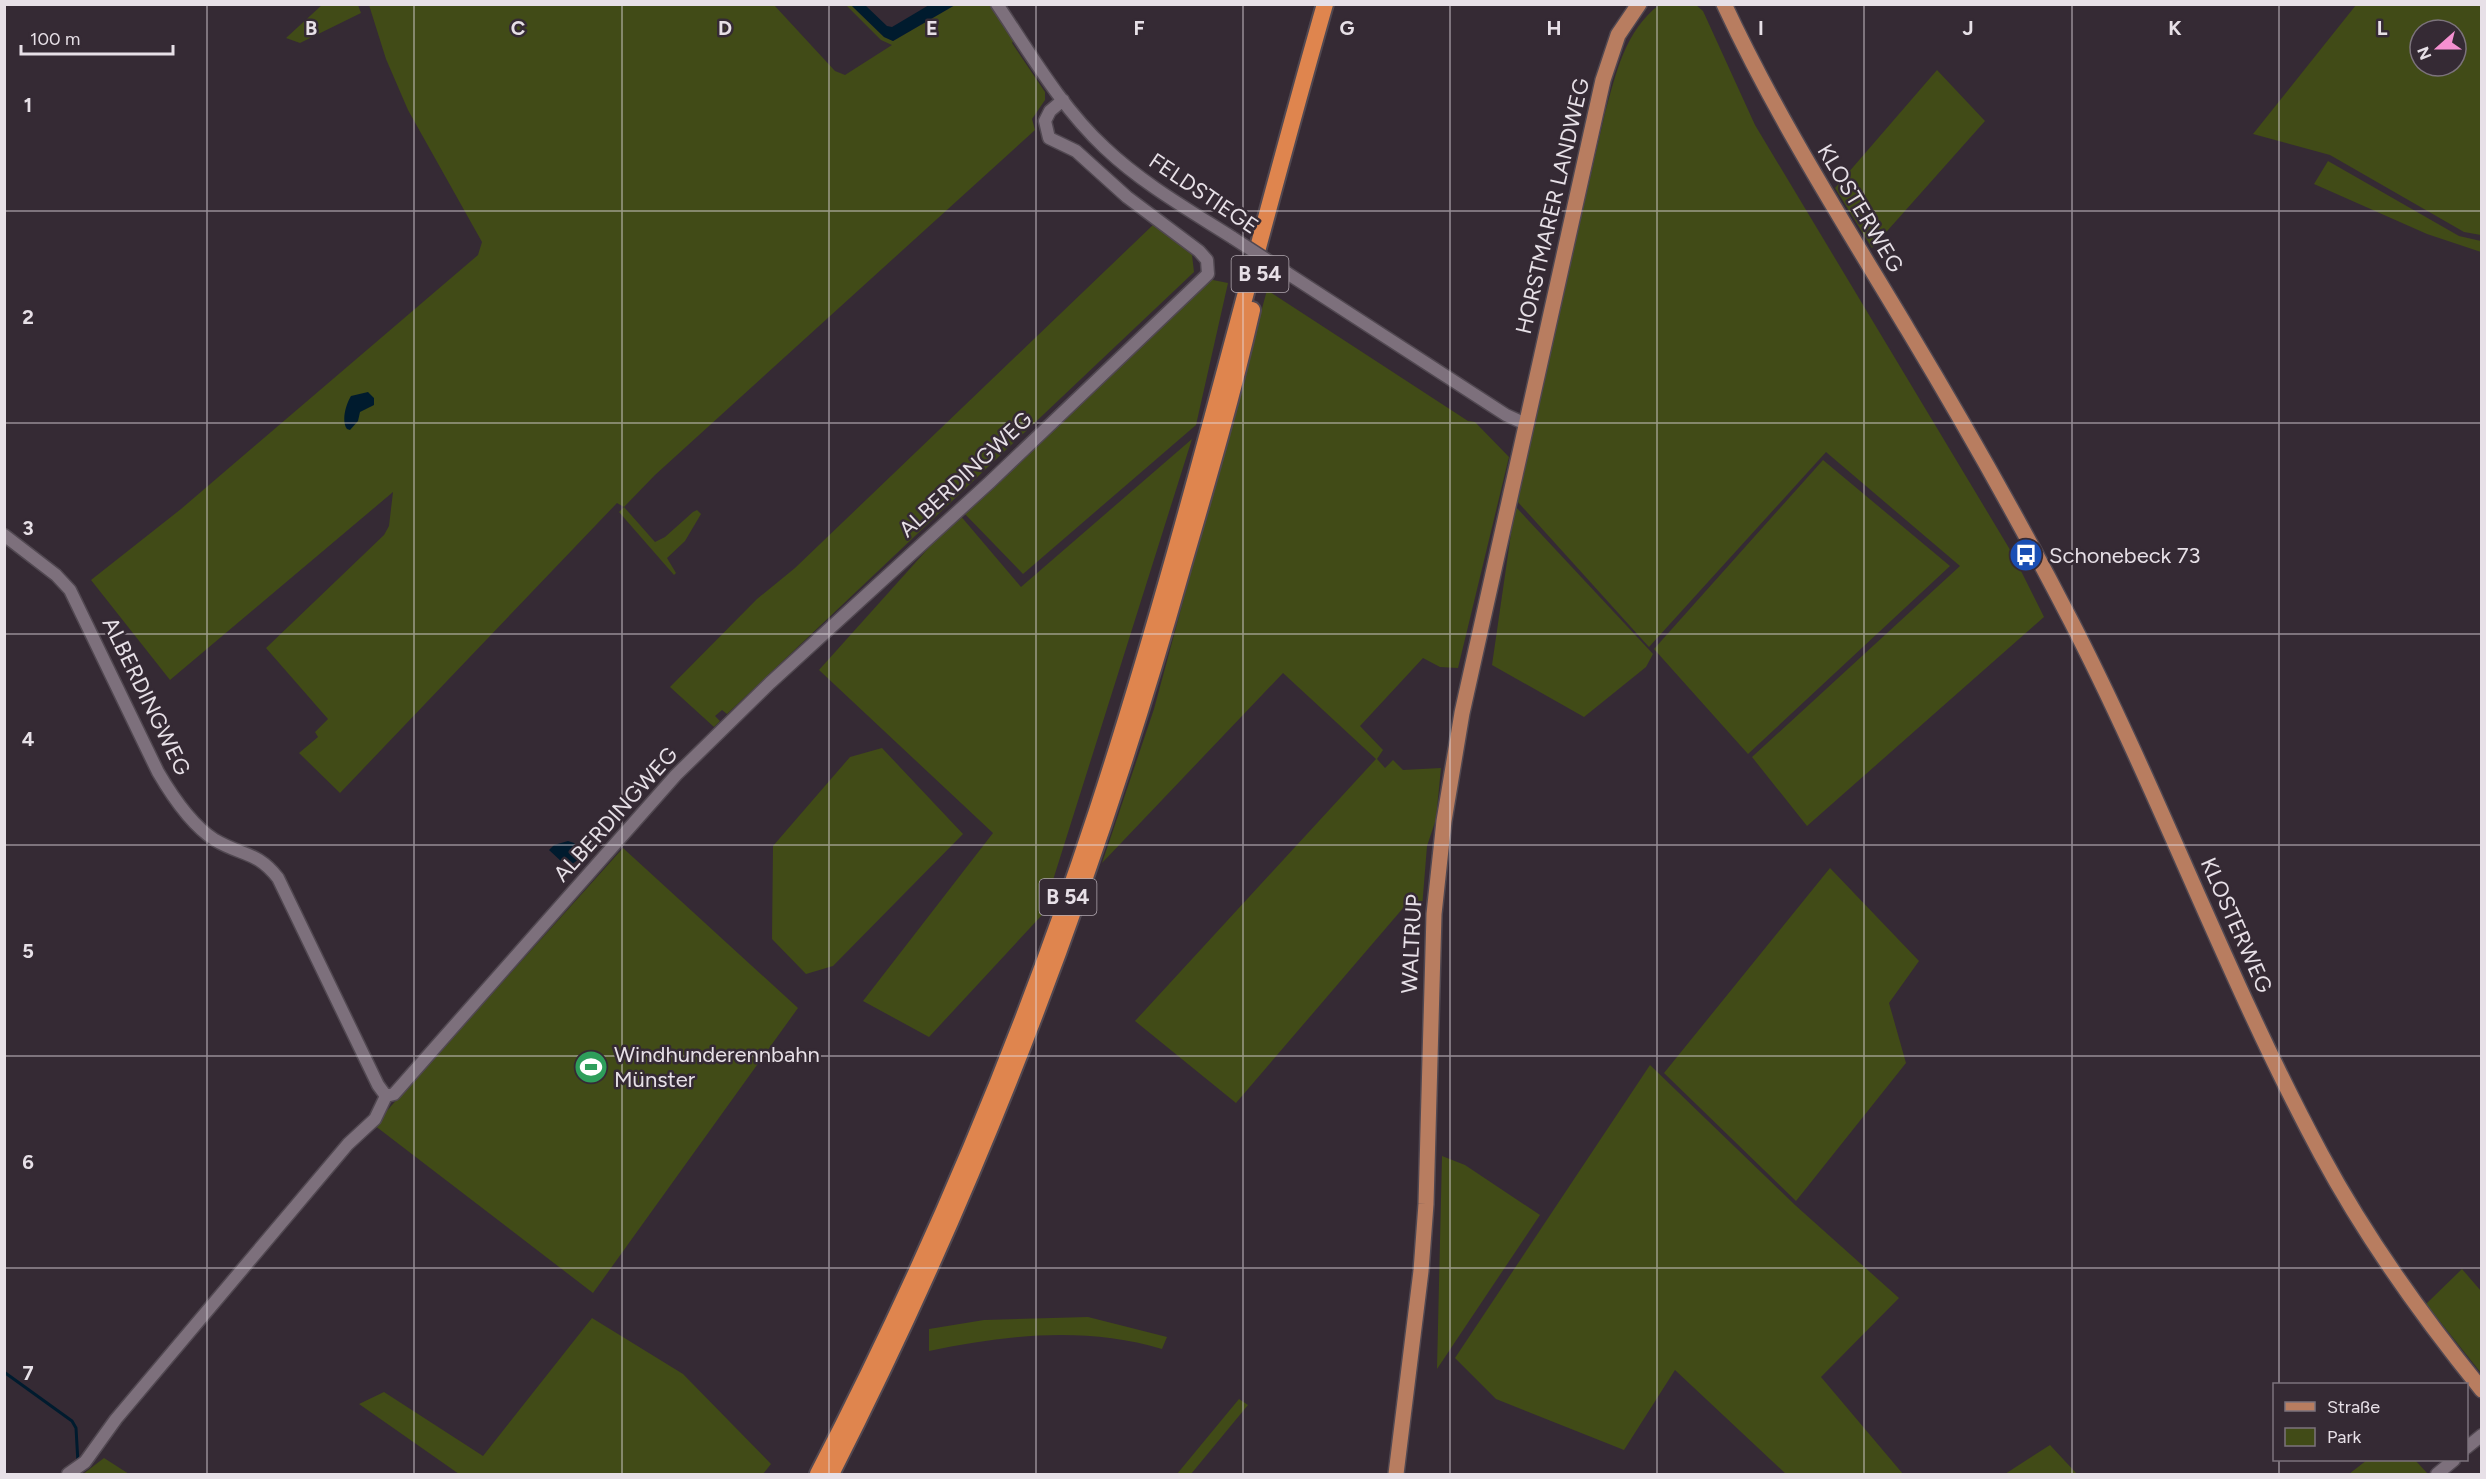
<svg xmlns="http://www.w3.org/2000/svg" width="2486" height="1479" viewBox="0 0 2486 1479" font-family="Figtree,sans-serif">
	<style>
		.green { fill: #414b17; fill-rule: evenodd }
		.water { fill: #001b2e }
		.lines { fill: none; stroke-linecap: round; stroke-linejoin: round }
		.stream { stroke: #001b2e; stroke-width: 3 }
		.minor-casing { stroke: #514851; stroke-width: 15 }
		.major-casing { stroke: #514851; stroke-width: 18 }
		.highway-casing { stroke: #514851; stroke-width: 20 }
		.minor { stroke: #7d707c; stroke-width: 12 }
		.major { stroke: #b87d60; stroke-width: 15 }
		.highway { stroke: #df854e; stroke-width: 16 }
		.minor-bridge-casing { stroke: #514851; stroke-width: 15; stroke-linecap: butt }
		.minor-bridge { stroke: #7d707c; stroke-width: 12 }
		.grid { fill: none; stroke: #e7e0e7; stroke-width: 1.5; stroke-opacity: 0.55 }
		.labels { text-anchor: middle; stroke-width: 5; stroke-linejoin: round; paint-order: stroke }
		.shield { fill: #352a34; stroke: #b2a9b1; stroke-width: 1.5 }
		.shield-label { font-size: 21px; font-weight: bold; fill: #e7e0e7 }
		.street-label { font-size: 22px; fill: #e7e0e7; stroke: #352a34 }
		.poi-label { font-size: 22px; fill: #e7e0e7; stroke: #352a34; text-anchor: start }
		.grid-label { font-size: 20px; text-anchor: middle; font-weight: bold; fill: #e7e0e7; stroke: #352a34; stroke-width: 5; stroke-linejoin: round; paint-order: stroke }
	</style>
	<rect width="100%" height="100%" fill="#352a34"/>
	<path class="green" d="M 323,4 L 358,5 L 361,13 L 300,43 L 286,38 Z
		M 369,5 L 774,5 L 835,71 L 845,75 L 892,45 L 881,40 L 846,5 L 851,5 L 884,37 L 893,41 L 955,5 L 992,5 L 1014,40 L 1012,43 L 1045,92 L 1045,100 L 1032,119 L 1035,130 L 655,475 L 624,507 L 655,542 L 665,537 L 693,512 L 697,510 L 701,514 L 685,541 L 667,558 L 676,573 L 674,575 L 619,512 L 624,507 L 617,503 L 340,793 L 299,753 L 318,737 L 315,732 L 328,719 L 266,648 L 384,535 L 389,526 L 393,492 L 170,680 L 91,580 L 181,509 L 478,255 L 482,242 L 408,110 L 386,59 Z
		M 1659,5 L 1696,5 L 1703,11 L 1755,125 L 2012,553 L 2044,617 L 1807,826 L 1752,757 L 1960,566 L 1826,452 L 1649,647 L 1516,500 L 1605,113 C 1616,73 1625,31 1659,5 Z
		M 2356,5 L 2481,5 L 2481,235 L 2464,232 L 2330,155 L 2253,134 ZM 2420,30 L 2456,30 L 2456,66 L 2420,66 Z
		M 1937,70 L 1985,121 L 1872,248 L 1835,188 Z
		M 2328,161 L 2459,236 L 2481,241 L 2481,252 L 2427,234 L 2314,184 Z
		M 1154,224 L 1192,255 L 1194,272 L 727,714 L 722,710 L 715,716 L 720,721 L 714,727 L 670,687 L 757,599 L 795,568 Z
		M 1208,279 L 1228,283 L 1196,425 L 1023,574 L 964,513 Z
		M 1267,290 L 1468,421 L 1475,422 L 1509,457 L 1458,668 L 1440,667 L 1423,658 L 1360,726 L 1383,750 L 1377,759 L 1385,768 L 1393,760 L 1403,770 L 1441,768 L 1436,819 L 1427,846 L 1422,908 L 1410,900 L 1236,1103 L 1135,1021 L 1376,759 L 1283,673 L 1102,863 L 1154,709 Z
		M 1192,439 L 1042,915 L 929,1037 L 863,1001 L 993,833 L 819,670 L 959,514 L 1021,587 Z
		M 1823,460 L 1950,566 L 1748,754 L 1654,649 Z
		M 1515,506 L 1653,654 L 1646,667 L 1584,717 L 1492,665 Z
		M 882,748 L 963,834 L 833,966 L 806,974 L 772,939 L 773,846 L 850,757 Z
		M 623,848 L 798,1008 L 593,1293 L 374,1125 Z
		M 1830,868 L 1919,961 L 1889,1003 L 1906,1063 L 1796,1201 L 1664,1073 Z
		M 1650,1065 L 1795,1205 L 1899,1298 L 1821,1377 L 1903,1474 L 1786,1474 L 1675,1370 L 1624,1450 L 1496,1399 L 1455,1358 Z
		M 1442,1156 L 1465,1165 L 1540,1215 L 1437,1369 Z
		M 2462,1269 L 2481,1291 L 2481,1373 L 2426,1304 Z
		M 1088,1317 L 1167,1337 L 1162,1349 C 1085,1326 1006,1335 929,1351 L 929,1329 L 984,1320 Z
		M 592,1318 L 683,1374 L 771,1464 L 763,1474 L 459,1474 L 359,1404 L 384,1392 L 483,1456 Z
		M 1239,1399 L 1248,1405 L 1191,1474 L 1177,1474 Z
		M 2050,1445 L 2077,1474 L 2005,1474 Z
		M 104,1458 L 129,1474 L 83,1474 Z
		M 2367,1460 L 2415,1460 L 2428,1474 L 2349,1474 Z"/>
	<path class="water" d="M 851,5 L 865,5 L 887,26 L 892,27 L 929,5 L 955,5 L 893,41 L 884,37 Z
		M 368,392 L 374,398 L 374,405 L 360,412 L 358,421 L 350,430 L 347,429 C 341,421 346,404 351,396 Z
		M 568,841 L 574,843 L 580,850 L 579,859 L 571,865 L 563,863 L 549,850 L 554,845 Z"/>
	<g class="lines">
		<path class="stream" d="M 4,1372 L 72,1421 L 76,1428 L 78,1463"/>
		<defs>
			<path id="minor" d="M 997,4 C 1030,53 1061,107 1105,148 C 1143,184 1189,210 1233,238
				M 1287,273 L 1506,415 L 1526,424
				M 4,535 L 56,575 L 70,590 L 158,772 C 172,796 191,825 215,840 C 242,856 257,851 278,878 L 378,1085 L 386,1096 L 394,1094 L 676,775 L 770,683 L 990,482 L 1208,274 L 1207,260 L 1199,251 L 1127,197 L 1076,151 L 1049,138 L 1045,121 L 1050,111 L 1063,100
				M 2466,1448 L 2482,1435
				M 68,1474 L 85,1462 L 116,1419 L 348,1144 L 375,1119 L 386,1096
				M 2437,1474 L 2454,1460"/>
			<path id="major" d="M 1724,4 C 1777,118 1844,223 1908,330 C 1965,425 2020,522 2071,621 C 2161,796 2228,981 2321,1154 C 2366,1238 2422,1316 2482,1390
				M 1396,1474 L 1421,1271 L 1426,1204 L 1434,914 L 1444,821 L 1462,713 L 1603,80 L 1618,35 L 1639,4"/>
			<path id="highway" d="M 818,1474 C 928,1262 1022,1039 1097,811 C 1184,545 1248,273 1325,4
				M 831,1474 C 979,1184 1094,882 1182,569 C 1207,483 1232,398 1252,310"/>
		</defs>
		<use href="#minor" class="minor-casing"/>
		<use href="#major" class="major-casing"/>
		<use href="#highway" class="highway-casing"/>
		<use href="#minor" class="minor"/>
		<use href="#major" class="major"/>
		<use href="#highway" class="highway"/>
		<defs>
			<path id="minor-bridge" d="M 1233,238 L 1287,273"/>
		</defs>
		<use href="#minor-bridge" class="minor-bridge-casing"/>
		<use href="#minor-bridge" class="minor-bridge"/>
	</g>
	<path class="grid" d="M 207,4 L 207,1474M 414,4 L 414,1474M 622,4 L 622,1474M 829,4 L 829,1474M 1036,4 L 1036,1474M 1243,4 L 1243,1474M 1450,4 L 1450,1474M 1657,4 L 1657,1474M 1864,4 L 1864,1474M 2072,4 L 2072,1474M 2279,4 L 2279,1384M 4,211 L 2482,211M 4,423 L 2482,423M 4,634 L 2482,634M 4,845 L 2482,845M 4,1056 L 2482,1056M 4,1268 L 2482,1268M 2279,1460 L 2279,1474"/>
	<defs>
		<symbol id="bus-disc" viewBox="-11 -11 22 22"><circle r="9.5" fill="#1a4fb4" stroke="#352a34"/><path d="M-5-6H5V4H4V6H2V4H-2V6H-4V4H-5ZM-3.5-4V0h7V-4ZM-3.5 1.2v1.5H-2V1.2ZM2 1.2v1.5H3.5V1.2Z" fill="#fff"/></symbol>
		<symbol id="stadium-disc" viewBox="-11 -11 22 22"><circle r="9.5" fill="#2e9e5b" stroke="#352a34"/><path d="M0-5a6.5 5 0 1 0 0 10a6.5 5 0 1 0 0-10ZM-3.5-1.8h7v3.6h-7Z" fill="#fff"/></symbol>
	</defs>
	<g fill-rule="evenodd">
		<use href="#bus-disc" x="2007" y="536" width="38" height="38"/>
		<use href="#stadium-disc" x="572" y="1048" width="38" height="38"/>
	</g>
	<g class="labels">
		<g class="shield">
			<rect x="1231.5" y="256" width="57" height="36" rx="4.5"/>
			<rect x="1039.5" y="879" width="57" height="36" rx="4.5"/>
		</g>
		<g class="shield-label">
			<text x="1260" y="281">B 54</text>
			<text x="1068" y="904">B 54</text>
		</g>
		<g class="street-label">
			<text transform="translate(1204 193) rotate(34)" y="8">FELDSTIEGE</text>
			<text transform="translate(1552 206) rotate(-77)" y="8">HORSTMARER LANDWEG</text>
			<text transform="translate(1861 208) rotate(59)" y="8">KLOSTERWEG</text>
			<text transform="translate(965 474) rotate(-43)" y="8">ALBERDINGWEG</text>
			<text transform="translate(147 696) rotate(64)" y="8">ALBERDINGWEG</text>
			<text transform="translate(615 814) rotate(-48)" y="8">ALBERDINGWEG</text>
			<text transform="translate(2237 925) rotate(66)" y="8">KLOSTERWEG</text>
			<text transform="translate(1411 944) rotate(-87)" y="8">WALTRUP</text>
		</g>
		<g class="poi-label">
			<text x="2049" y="563">Schonebeck 73</text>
			<text x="614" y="1062">Windhunderennbahn<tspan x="614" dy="25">Münster</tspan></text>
		</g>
	</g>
	<g class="grid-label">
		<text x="311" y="35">B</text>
		<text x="518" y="35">C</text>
		<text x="725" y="35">D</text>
		<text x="932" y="35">E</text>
		<text x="1139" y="35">F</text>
		<text x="1347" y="35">G</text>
		<text x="1554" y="35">H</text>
		<text x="1761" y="35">I</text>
		<text x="1968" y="35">J</text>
		<text x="2175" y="35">K</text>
		<text x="2382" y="35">L</text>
		<text x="28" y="112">1</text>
		<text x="28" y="324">2</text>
		<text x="28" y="535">3</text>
		<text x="28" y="746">4</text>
		<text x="28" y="958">5</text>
		<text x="28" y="1169">6</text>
		<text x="28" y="1380">7</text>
	</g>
	<rect width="2486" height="1479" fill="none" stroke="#e7e0e7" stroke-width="12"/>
	<rect x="2273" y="1383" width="195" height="78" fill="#352a34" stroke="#7c737c" stroke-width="1.5"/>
	<rect x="2285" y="1402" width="30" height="9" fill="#b87d60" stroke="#7c737c" stroke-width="1.5"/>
	<text x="2327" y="1413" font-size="18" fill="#e7e0e7">Straße</text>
	<rect x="2285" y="1428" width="30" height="18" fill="#414b17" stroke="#7c737c" stroke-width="1.5"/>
	<text x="2327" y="1443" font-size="18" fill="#e7e0e7">Park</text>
	<g transform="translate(2438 48) rotate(249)"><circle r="28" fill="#352a34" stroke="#7c737c" stroke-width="1.5"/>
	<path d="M0-4.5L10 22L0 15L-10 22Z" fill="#f590d1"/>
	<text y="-9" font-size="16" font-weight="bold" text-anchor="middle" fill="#e7e0e7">N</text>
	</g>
	<path d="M21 45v9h152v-9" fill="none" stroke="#e7e0e7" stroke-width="3"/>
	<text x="30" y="45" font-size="18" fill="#e7e0e7" stroke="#352a34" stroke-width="4.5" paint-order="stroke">100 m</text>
</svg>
